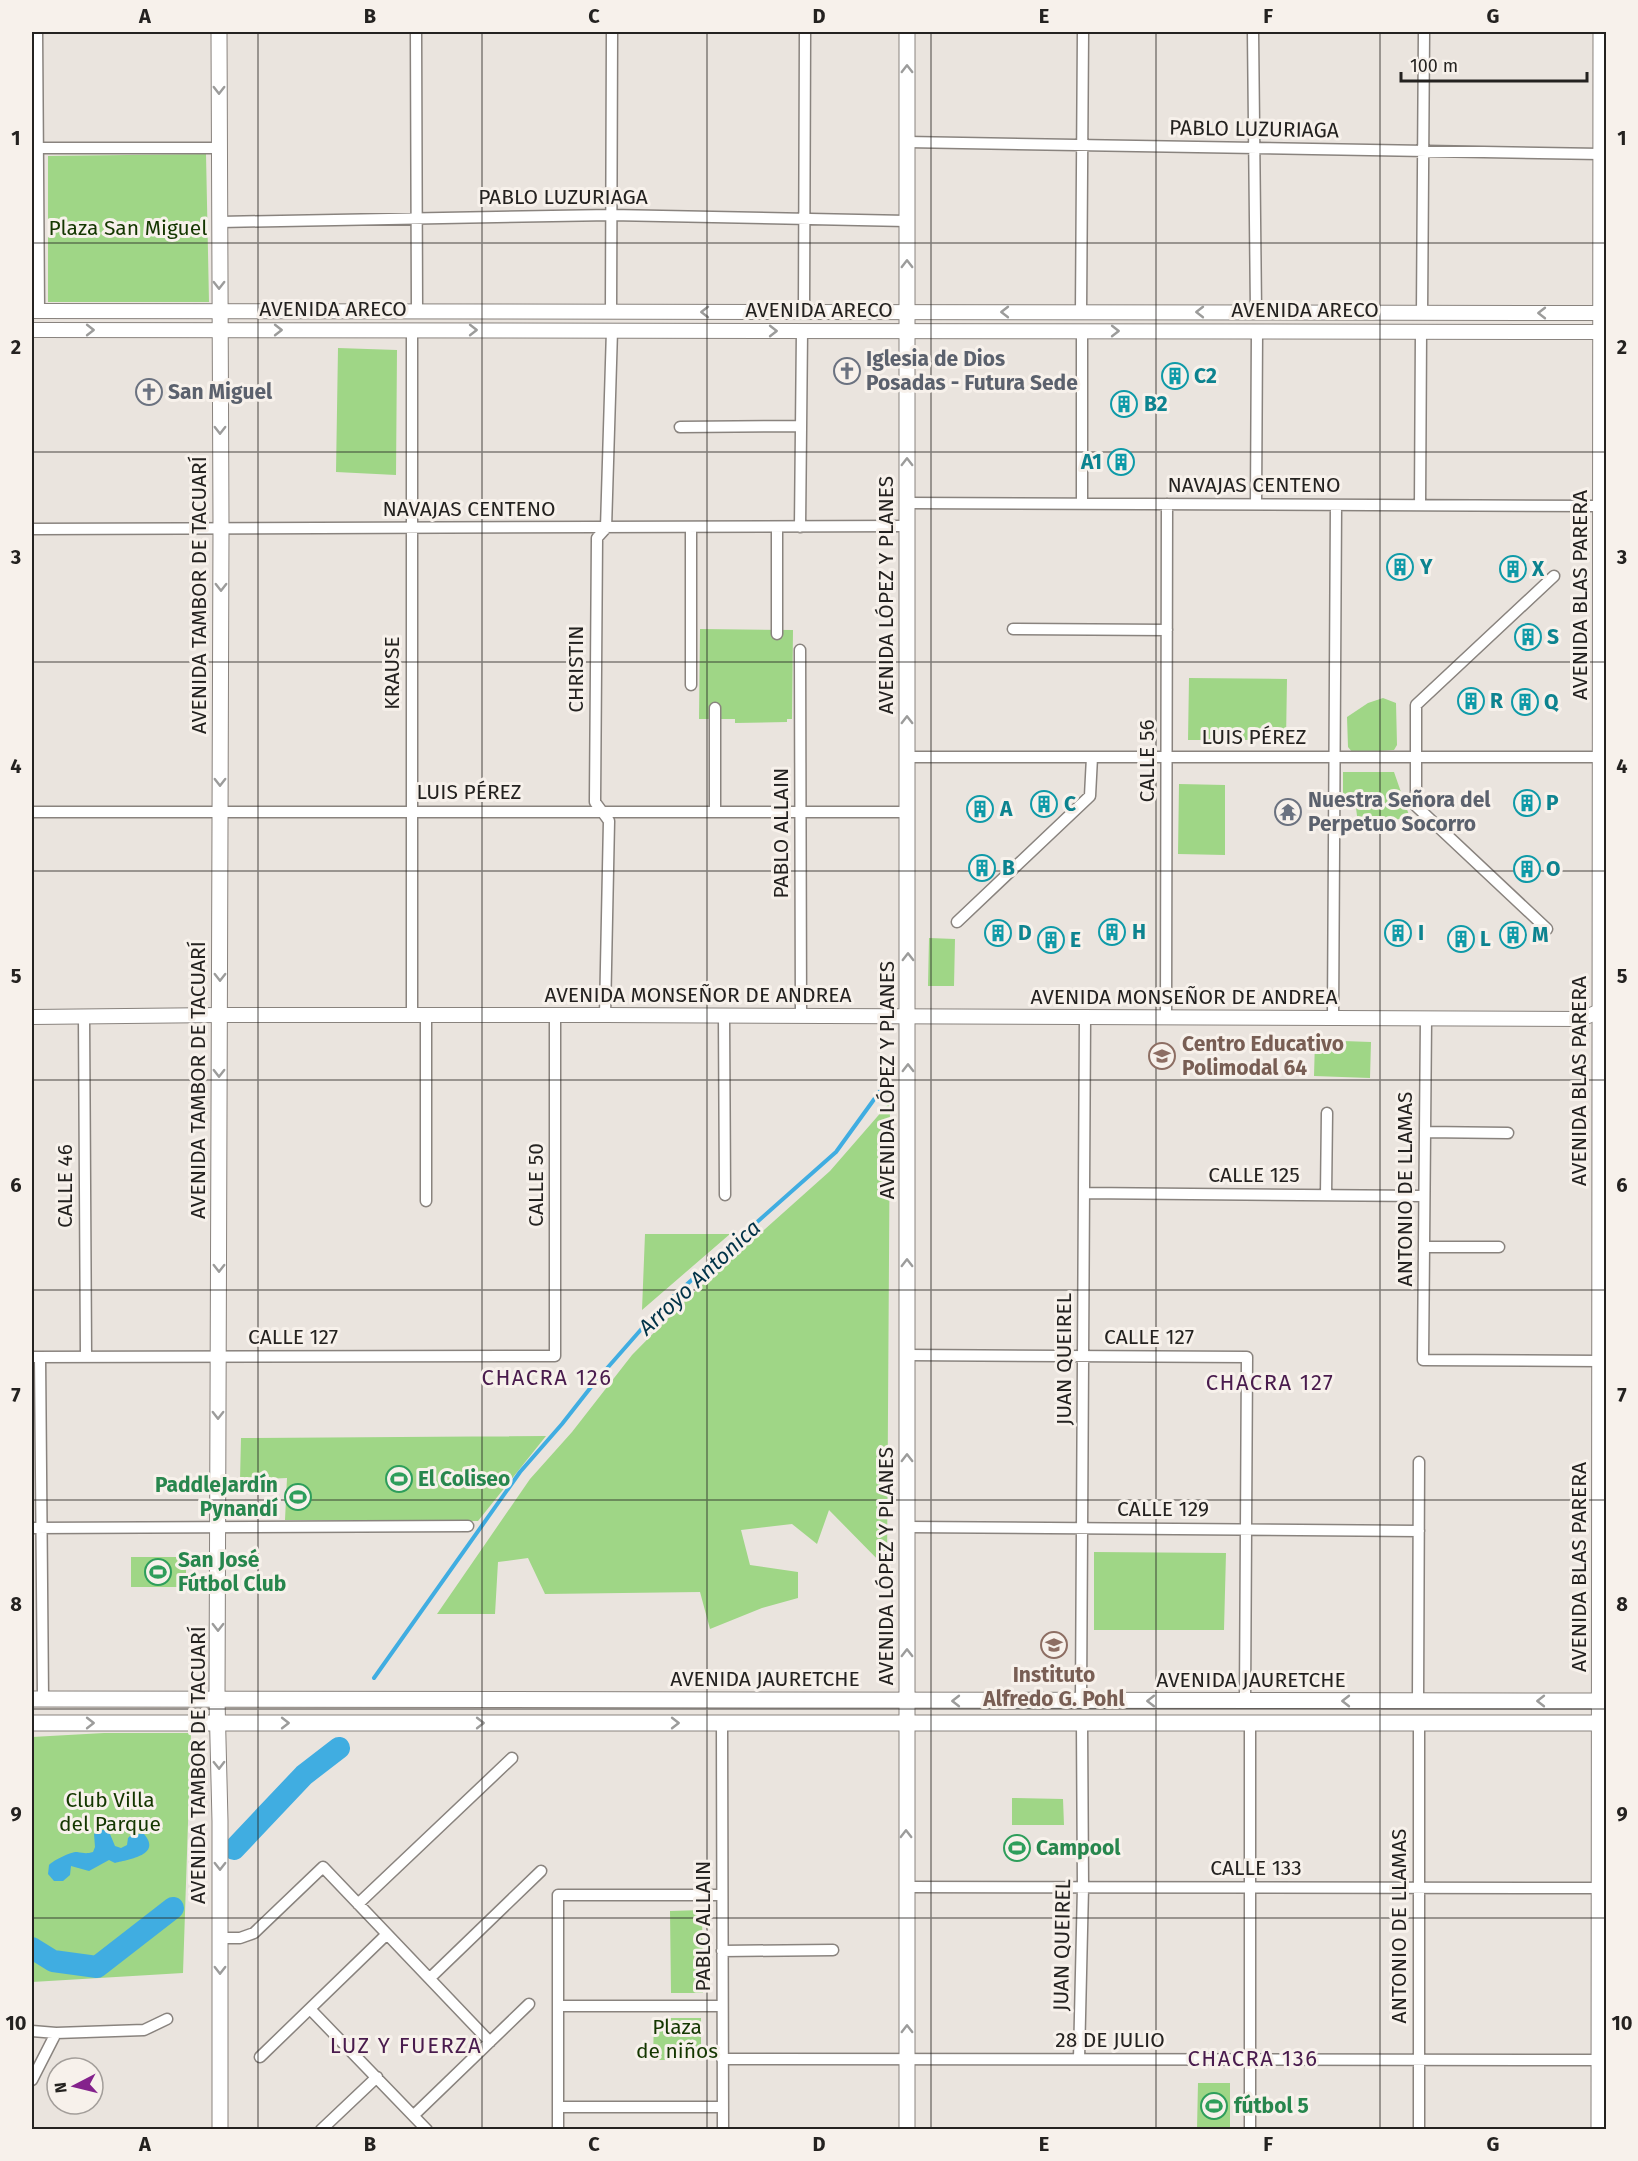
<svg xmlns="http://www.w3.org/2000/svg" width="1638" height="2161" viewBox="0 0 1638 2161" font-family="'Fira Sans',sans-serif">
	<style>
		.green { fill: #9fd686 }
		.water { fill: #40ade1 }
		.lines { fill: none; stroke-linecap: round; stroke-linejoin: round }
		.stream { stroke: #40ade1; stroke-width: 4 }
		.river { stroke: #40ade1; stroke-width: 22 }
		.street-casing { stroke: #89837e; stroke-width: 13 }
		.secondary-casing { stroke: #89837e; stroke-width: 16 }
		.primary-casing { stroke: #89837e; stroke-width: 17 }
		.street { stroke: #fff; stroke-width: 10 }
		.secondary { stroke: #fff; stroke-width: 14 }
		.primary { stroke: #fff; stroke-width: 15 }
		.oneway { stroke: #9c9c9b }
		.grid { fill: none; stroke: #242220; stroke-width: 1.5; stroke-opacity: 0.55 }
		.labels { text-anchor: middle; stroke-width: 6; stroke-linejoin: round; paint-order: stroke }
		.street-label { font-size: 21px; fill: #242220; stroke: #f7f1eb }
		.park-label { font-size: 21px; fill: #143700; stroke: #f7f1eb }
		.worship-label { font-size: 21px; font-weight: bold; fill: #5b616d; stroke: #f7f1eb; text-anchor: start }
		.culture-label { font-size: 21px; font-weight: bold; fill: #0d838f; stroke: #f7f1eb; text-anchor: start }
		.education-label { font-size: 21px; font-weight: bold; fill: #785e54; stroke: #f7f1eb; text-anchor: start }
		.leisure-label { font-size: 21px; font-weight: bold; fill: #27864d; stroke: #f7f1eb; text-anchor: start }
		.water-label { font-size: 22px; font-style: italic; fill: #003247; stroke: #f7f1eb }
		.neighbourhood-label { font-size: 22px; letter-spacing: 1.5px; fill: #491b4d; stroke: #f7f1eb }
		.neatline { fill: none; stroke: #242220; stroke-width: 2 }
		.grid-label { font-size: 20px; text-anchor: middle; font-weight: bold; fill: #242220 }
	</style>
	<rect width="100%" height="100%" fill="#eae4de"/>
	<path class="green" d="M 206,154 L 209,302 L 48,302 L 48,156 Z
		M 338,348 L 397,350 L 396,475 L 336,472 Z
		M 700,629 L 793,630 L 792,719 L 787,719 L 787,722 L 735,723 L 735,719 L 699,719 Z
		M 1189,678 L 1287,679 L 1286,740 L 1188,740 Z
		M 1383,698 L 1396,703 L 1397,745 L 1394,750 L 1353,753 L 1348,747 L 1347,717 L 1368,703 Z
		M 1343,772 L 1394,772 L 1410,818 L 1358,823 L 1356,808 L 1343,800 Z
		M 1179,784 L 1225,785 L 1225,855 L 1178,854 Z
		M 929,938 L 955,939 L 954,986 L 928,986 Z
		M 1315,1040 L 1371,1042 L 1370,1078 L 1314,1076 Z
		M 890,1102 L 887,1569 L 829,1510 L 817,1544 L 792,1524 L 741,1530 L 750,1565 L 798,1572 L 798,1598 L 762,1608 L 710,1629 L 700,1592 L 545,1594 L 528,1558 L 498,1562 L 495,1614 L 437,1614 L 530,1479 L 572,1432 L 632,1355 L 689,1297 L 830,1171 Z
		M 645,1234 L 730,1234 L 642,1310 Z
		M 546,1436 L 478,1521 L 285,1520 L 287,1478 L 240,1480 L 241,1438 Z
		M 1094,1552 L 1226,1553 L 1224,1630 L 1094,1630 Z
		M 131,1557 L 186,1557 L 186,1587 L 131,1587 Z
		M 104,1733 L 191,1733 L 183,1973 L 32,1982 L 32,1737 Z
		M 1012,1798 L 1063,1799 L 1064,1825 L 1012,1825 Z
		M 702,1910 L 703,1993 L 671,1993 L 670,1911 Z
		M 654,2018 L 701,2018 L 701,2060 L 653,2060 Z
		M 1198,2083 L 1230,2083 L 1230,2129 L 1197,2129 Z"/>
	<path class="water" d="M 100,1830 L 106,1830 L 110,1834 L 115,1846 L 121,1848 L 127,1845 L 128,1838 L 132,1834 L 144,1834 C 162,1855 130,1859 115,1863 L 109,1860 L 89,1871 L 71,1866 L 70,1875 L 63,1881 L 54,1881 L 48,1874 L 49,1865 C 54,1860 70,1852 77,1852 C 84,1853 86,1854 93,1852 L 95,1847 L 94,1834 Z"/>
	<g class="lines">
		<path class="stream" d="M 374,1678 L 520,1472 L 562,1424 L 595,1382 L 659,1309 L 836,1152 L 883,1087"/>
		<path class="river" d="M 234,1849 L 304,1775 L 339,1748
			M 32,1948 L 53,1961 L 97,1967 L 173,1908"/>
		<defs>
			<path id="street" d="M 37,32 L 39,311
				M 416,32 L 417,311
				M 1253,32 L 1256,312
				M 907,142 L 1601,154
				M 32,148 L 219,148
				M 220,222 L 611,215 L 907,221
				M 611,312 L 612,32
				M 804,312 L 805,32
				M 1081,312 L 1083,32
				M 1422,313 L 1424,32
				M 680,427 L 801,426
				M 907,503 L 1601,506
				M 1082,504 L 1082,331
				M 1256,504 L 1257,331
				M 1420,505 L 1421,332
				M 691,527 L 691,685
				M 777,527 L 777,634
				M 800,527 L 802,331
				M 606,528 L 612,330
				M 32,529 L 907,526
				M 1013,629 L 1167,630
				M 800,650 L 801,1016
				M 715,708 L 715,812
				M 907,757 L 1600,757
				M 32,812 L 908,812
				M 957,922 L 1090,796 L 1092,757
				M 1547,929 L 1416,806 L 1416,705 L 1554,576
				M 412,1015 L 412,330
				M 426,1015 L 426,1201
				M 605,1015 L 609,821 L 595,802 L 597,538 L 606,528
				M 84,1016 L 86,1356
				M 724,1016 L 725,1195
				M 1166,1018 L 1167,504
				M 1333,1019 L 1336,505
				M 1426,1019 L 1423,1360 L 1600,1361
				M 1425,1132 L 1508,1133
				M 1084,1193 L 1424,1196
				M 1326,1195 L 1327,1113
				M 1424,1247 L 1499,1247
				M 907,1355 L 1247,1357 L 1245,1701
				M 32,1357 L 555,1356 L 555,1015
				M 40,1357 L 43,1699
				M 907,1527 L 1419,1531
				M 32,1528 L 468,1526
				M 1081,1701 L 1085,1017
				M 1418,1701 L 1419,1462
				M 722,1723 L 723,2130
				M 1250,1723 L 1250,2130
				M 1419,1723 L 1419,2130
				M 906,1887 L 1605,1888
				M 358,1904 L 512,1758
				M 220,1938 L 240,1938 L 254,1933 L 323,1867 L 490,2042
				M 722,1951 L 833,1950
				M 430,1978 L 541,1871
				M 559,2006 L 722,2006
				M 310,2009 L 427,2130
				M 32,2031 L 56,2033
				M 260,2057 L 386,1935
				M 722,2059 L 1604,2060
				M 1079,2059 L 1083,1887 L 1082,1723
				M 32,2080 L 56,2033 L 144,2030 L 167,2019
				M 558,2107 L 723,2107
				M 414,2115 L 529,2004
				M 321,2130 L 377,2077
				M 558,2130 L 558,1895 L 722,1895"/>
			<path id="secondary" d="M 32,311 L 1606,313
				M 32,330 L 1606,332
				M 32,1017 L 220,1015 L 605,1015 L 1581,1019 L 1600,1011 L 1606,1011"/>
			<path id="primary" d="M 219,32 L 221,529 L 217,1700 L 220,1821 L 220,2130
				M 32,1699 L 1606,1701
				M 32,1723 L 1606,1723
				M 907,2130 L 907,32
				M 1599,2130 L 1601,32"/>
		</defs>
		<use href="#street" class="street-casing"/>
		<use href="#secondary" class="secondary-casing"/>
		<use href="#primary" class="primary-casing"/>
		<use href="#street" class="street"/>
		<use href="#secondary" class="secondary"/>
		<use href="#primary" class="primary"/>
	</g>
	<defs><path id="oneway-chevron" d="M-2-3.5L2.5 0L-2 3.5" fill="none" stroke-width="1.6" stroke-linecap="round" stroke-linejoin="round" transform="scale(1.5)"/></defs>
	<g class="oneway">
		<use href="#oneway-chevron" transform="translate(907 69) rotate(-90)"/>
		<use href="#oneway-chevron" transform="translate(219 90) rotate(90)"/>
		<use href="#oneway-chevron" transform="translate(907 264) rotate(-90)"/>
		<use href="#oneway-chevron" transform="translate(219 285) rotate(90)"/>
		<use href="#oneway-chevron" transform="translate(705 312) rotate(-180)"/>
		<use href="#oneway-chevron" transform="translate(1005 312) rotate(-180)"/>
		<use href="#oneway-chevron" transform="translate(1200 312) rotate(-180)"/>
		<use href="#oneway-chevron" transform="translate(1542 313) rotate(-180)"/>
		<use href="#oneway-chevron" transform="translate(90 330)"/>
		<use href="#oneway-chevron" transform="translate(278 330)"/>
		<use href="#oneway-chevron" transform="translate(473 330)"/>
		<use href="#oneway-chevron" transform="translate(773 331)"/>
		<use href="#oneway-chevron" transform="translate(1115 331)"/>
		<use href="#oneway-chevron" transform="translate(220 430) rotate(90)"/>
		<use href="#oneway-chevron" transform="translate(907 462) rotate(-90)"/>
		<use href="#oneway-chevron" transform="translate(221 587) rotate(90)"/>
		<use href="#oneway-chevron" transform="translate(907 720) rotate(-90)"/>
		<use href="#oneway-chevron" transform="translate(220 782) rotate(90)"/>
		<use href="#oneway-chevron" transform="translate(908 957) rotate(-90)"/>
		<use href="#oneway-chevron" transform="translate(220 977) rotate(90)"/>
		<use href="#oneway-chevron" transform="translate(908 1068) rotate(-90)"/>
		<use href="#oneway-chevron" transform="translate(219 1073) rotate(90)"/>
		<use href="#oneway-chevron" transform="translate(907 1263) rotate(-90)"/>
		<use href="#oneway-chevron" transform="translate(219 1268) rotate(90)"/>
		<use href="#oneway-chevron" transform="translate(218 1415) rotate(90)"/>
		<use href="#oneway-chevron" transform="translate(907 1458) rotate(-90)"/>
		<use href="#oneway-chevron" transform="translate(218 1627) rotate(90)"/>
		<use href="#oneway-chevron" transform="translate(907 1653) rotate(-90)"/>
		<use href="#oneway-chevron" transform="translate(956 1701) rotate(-180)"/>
		<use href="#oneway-chevron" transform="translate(1151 1701) rotate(-180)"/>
		<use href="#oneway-chevron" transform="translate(1346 1701) rotate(-180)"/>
		<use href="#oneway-chevron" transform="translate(1541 1701) rotate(-180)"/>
		<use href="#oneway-chevron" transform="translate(90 1723)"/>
		<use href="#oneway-chevron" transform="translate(285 1723)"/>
		<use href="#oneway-chevron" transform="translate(480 1723)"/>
		<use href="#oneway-chevron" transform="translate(675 1723)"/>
		<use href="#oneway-chevron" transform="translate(219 1765) rotate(89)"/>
		<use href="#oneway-chevron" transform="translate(906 1834) rotate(-90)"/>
		<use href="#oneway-chevron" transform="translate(220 1866) rotate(90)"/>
		<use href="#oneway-chevron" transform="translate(220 1970) rotate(90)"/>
		<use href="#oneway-chevron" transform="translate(907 2029) rotate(-90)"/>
	</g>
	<path class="grid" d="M 258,32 L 258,2130M 482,32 L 482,2130M 707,32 L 707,2130M 931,32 L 931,2130M 1156,32 L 1156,2130M 1380,32 L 1380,2130M 32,243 L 1606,243M 32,452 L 1606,452M 32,662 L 1606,662M 32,871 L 1606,871M 32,1080 L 1606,1080M 32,1290 L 1606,1290M 32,1500 L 1606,1500M 32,1709 L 1606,1709M 32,1918 L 1606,1918"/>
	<defs>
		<symbol id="church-ring" viewBox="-11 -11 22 22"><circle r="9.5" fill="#f7f1eb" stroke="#6b7280" stroke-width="1.5"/><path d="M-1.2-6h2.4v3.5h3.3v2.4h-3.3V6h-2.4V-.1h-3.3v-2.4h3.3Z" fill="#6b7280"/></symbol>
		<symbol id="building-ring" viewBox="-11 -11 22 22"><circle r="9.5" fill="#f7f1eb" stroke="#0f9aa8" stroke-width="1.5"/><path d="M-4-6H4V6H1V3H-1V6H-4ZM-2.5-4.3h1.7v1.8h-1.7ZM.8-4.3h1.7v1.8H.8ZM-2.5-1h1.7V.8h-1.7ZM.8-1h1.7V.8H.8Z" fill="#0f9aa8"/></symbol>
		<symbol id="temple-ring" viewBox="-11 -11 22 22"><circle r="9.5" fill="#f7f1eb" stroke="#6b7280" stroke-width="1.5"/><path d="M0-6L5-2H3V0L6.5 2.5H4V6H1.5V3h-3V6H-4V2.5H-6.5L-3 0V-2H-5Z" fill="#6b7280"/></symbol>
		<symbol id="school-ring" viewBox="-11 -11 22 22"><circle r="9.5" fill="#f7f1eb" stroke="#8d6e63" stroke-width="1.5"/><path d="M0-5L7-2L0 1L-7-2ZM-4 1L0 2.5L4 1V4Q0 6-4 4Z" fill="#8d6e63"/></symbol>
		<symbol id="stadium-ring" viewBox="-11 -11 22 22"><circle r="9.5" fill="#f7f1eb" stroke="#2e9e5b" stroke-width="1.5"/><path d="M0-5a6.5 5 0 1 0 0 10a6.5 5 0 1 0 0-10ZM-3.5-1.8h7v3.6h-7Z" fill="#2e9e5b"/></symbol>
	</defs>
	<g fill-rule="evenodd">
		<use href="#church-ring" x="832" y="356" width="30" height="30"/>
		<use href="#building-ring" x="1160" y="361" width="30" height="30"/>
		<use href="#church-ring" x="134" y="377" width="30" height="30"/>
		<use href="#building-ring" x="1109" y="389" width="30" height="30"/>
		<use href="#building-ring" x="1106" y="447" width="30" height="30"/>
		<use href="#building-ring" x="1385" y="552" width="30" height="30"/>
		<use href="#building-ring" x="1498" y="554" width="30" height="30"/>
		<use href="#building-ring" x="1513" y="622" width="30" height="30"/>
		<use href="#building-ring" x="1456" y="686" width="30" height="30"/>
		<use href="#building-ring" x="1510" y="687" width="30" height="30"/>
		<use href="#building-ring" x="1512" y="788" width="30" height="30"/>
		<use href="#building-ring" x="1029" y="789" width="30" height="30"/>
		<use href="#building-ring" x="965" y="794" width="30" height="30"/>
		<use href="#temple-ring" x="1273" y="797" width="30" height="30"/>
		<use href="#building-ring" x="967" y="853" width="30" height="30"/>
		<use href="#building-ring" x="1512" y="854" width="30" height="30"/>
		<use href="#building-ring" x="1097" y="917" width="30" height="30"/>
		<use href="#building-ring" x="983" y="918" width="30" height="30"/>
		<use href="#building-ring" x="1383" y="918" width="30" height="30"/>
		<use href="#building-ring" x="1498" y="920" width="30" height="30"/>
		<use href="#building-ring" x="1446" y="924" width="30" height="30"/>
		<use href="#building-ring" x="1036" y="925" width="30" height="30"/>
		<use href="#school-ring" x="1147" y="1041" width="30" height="30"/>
		<use href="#stadium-ring" x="384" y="1464" width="30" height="30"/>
		<use href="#stadium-ring" x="283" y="1482" width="30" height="30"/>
		<use href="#stadium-ring" x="143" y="1557" width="30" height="30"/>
		<use href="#school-ring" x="1039" y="1630" width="30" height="30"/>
		<use href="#stadium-ring" x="1002" y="1833" width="30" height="30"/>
		<use href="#stadium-ring" x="1199" y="2091" width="30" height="30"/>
	</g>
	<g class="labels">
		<g class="street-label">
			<text transform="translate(1254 129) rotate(1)" y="7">PABLO LUZURIAGA</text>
			<text x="563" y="204">PABLO LUZURIAGA</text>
			<text x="333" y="316">AVENIDA ARECO</text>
			<text x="819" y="317">AVENIDA ARECO</text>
			<text x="1305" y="317">AVENIDA ARECO</text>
			<text x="1254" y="492">NAVAJAS CENTENO</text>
			<text x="469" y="516">NAVAJAS CENTENO</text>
			<text transform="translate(199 595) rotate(-90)" y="7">AVENIDA TAMBOR DE TACUARÍ</text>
			<text transform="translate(886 595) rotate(-90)" y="7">AVENIDA LÓPEZ Y PLANES</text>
			<text transform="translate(1580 595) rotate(-90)" y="7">AVENIDA BLAS PARERA</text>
			<text transform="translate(576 669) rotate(-90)" y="7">CHRISTIN</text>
			<text transform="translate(392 673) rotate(-90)" y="7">KRAUSE</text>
			<text x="1254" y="744">LUIS PÉREZ</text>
			<text transform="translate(1147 761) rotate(-90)" y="7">CALLE 56</text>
			<text x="469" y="799">LUIS PÉREZ</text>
			<text transform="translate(781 833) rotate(-90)" y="7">PABLO ALLAIN</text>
			<text x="698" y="1002">AVENIDA MONSEÑOR DE ANDREA</text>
			<text x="1184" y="1004">AVENIDA MONSEÑOR DE ANDREA</text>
			<text transform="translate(198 1080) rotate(-90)" y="7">AVENIDA TAMBOR DE TACUARÍ</text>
			<text transform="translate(887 1080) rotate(-90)" y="7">AVENIDA LÓPEZ Y PLANES</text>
			<text transform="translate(1579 1081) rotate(-90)" y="7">AVENIDA BLAS PARERA</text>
			<text x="1254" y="1182">CALLE 125</text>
			<text transform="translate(536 1185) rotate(-90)" y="7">CALLE 50</text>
			<text transform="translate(65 1186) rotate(-90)" y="7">CALLE 46</text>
			<text transform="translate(1405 1189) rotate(-90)" y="7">ANTONIO DE LLAMAS</text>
			<text x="293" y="1344">CALLE 127</text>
			<text x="1149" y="1344">CALLE 127</text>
			<text transform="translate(1064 1359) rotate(-90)" y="7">JUAN QUEIREL</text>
			<text x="1163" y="1516">CALLE 129</text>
			<text transform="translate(886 1566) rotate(-90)" y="7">AVENIDA LÓPEZ Y PLANES</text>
			<text transform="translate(1579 1567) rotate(-90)" y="7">AVENIDA BLAS PARERA</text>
			<text x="765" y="1686">AVENIDA JAURETCHE</text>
			<text x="1251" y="1687">AVENIDA JAURETCHE</text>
			<text transform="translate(198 1765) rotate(-90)" y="7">AVENIDA TAMBOR DE TACUARÍ</text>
			<text x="1256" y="1875">CALLE 133</text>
			<text transform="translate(703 1926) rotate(-90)" y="7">PABLO ALLAIN</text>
			<text transform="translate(1399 1926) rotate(-90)" y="7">ANTONIO DE LLAMAS</text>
			<text transform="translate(1062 1945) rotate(-89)" y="7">JUAN QUEIREL</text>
			<text x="1110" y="2047">28 DE JULIO</text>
		</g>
		<g class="park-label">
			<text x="128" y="235">Plaza San Miguel</text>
			<text x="110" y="1807">Club Villa<tspan x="110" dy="24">del Parque</tspan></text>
			<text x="677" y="2034">Plaza<tspan x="677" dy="24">de niños</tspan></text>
		</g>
		<g class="worship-label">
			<text x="866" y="366">Iglesia de Dios<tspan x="866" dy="24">Posadas - Futura Sede</tspan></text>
			<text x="168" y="399">San Miguel</text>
			<text x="1308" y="807">Nuestra Señora del<tspan x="1308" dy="24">Perpetuo Socorro</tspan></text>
		</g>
		<g class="culture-label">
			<text x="1194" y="383">C2</text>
			<text x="1144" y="411">B2</text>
			<text x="1102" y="469" text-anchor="end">A1</text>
			<text x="1420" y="574">Y</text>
			<text x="1532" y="576">X</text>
			<text x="1547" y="644">S</text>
			<text x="1490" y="708">R</text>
			<text x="1544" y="709">Q</text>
			<text x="1546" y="810">P</text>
			<text x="1064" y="811">C</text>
			<text x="1000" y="816">A</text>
			<text x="1002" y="875">B</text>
			<text x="1546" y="876">O</text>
			<text x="1132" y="939">H</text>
			<text x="1018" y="940">D</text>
			<text x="1418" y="940">I</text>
			<text x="1532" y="942">M</text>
			<text x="1480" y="946">L</text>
			<text x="1070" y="947">E</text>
		</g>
		<g class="education-label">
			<text x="1182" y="1051">Centro Educativo<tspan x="1182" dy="24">Polimodal 64</tspan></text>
			<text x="1054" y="1682" text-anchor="middle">Instituto<tspan x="1054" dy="24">Alfredo G. Pohl</tspan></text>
		</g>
		<g class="leisure-label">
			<text x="418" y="1486">El Coliseo</text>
			<text x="278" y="1492" text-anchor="end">PaddleJardín<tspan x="278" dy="24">Pynandí</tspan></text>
			<text x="178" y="1567">San José<tspan x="178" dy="24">Fútbol Club</tspan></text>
			<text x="1036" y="1855">Campool</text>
			<text x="1234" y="2113">fútbol 5</text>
		</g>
		<g class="water-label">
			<text transform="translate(699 1277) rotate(-43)" y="8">Arroyo Antonica</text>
		</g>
		<g class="neighbourhood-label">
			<text x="547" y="1385">CHACRA 126</text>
			<text x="1270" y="1390">CHACRA 127</text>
			<text x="406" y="2053">LUZ Y FUERZA</text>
			<text x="1253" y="2066">CHACRA 136</text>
		</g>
	</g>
	<rect width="1638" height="2161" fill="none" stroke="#f7f1eb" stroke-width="66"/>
	<g transform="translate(75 2086) rotate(263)"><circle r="28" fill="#f7f1eb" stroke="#a39e9a" stroke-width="1.5"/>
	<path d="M0-4.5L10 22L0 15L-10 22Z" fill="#84228c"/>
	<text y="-9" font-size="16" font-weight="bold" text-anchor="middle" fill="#242220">N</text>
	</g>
	<path d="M1401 72v9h186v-9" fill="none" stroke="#242220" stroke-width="3"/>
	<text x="1410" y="72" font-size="18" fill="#242220" stroke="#f7f1eb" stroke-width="4.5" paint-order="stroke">100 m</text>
	<rect x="33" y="33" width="1572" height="2095" class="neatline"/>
	<g class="grid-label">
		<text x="145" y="23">A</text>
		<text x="370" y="23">B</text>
		<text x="594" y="23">C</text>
		<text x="819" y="23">D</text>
		<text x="1044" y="23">E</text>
		<text x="1268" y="23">F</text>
		<text x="1493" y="23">G</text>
		<text x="16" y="145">1</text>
		<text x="1622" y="145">1</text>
		<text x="16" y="354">2</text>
		<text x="1622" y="354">2</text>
		<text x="16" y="564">3</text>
		<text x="1622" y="564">3</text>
		<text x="16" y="773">4</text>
		<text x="1622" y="773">4</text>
		<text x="16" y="983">5</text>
		<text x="1622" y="983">5</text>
		<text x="16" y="1192">6</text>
		<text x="1622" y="1192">6</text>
		<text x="16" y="1402">7</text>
		<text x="1622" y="1402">7</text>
		<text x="16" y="1611">8</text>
		<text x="1622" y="1611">8</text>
		<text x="16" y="1821">9</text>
		<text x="1622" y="1821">9</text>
		<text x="16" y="2030">10</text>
		<text x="1622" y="2030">10</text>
		<text x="145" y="2151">A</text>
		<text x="370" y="2151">B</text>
		<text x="594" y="2151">C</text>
		<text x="819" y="2151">D</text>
		<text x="1044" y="2151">E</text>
		<text x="1268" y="2151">F</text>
		<text x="1493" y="2151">G</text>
	</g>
</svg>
